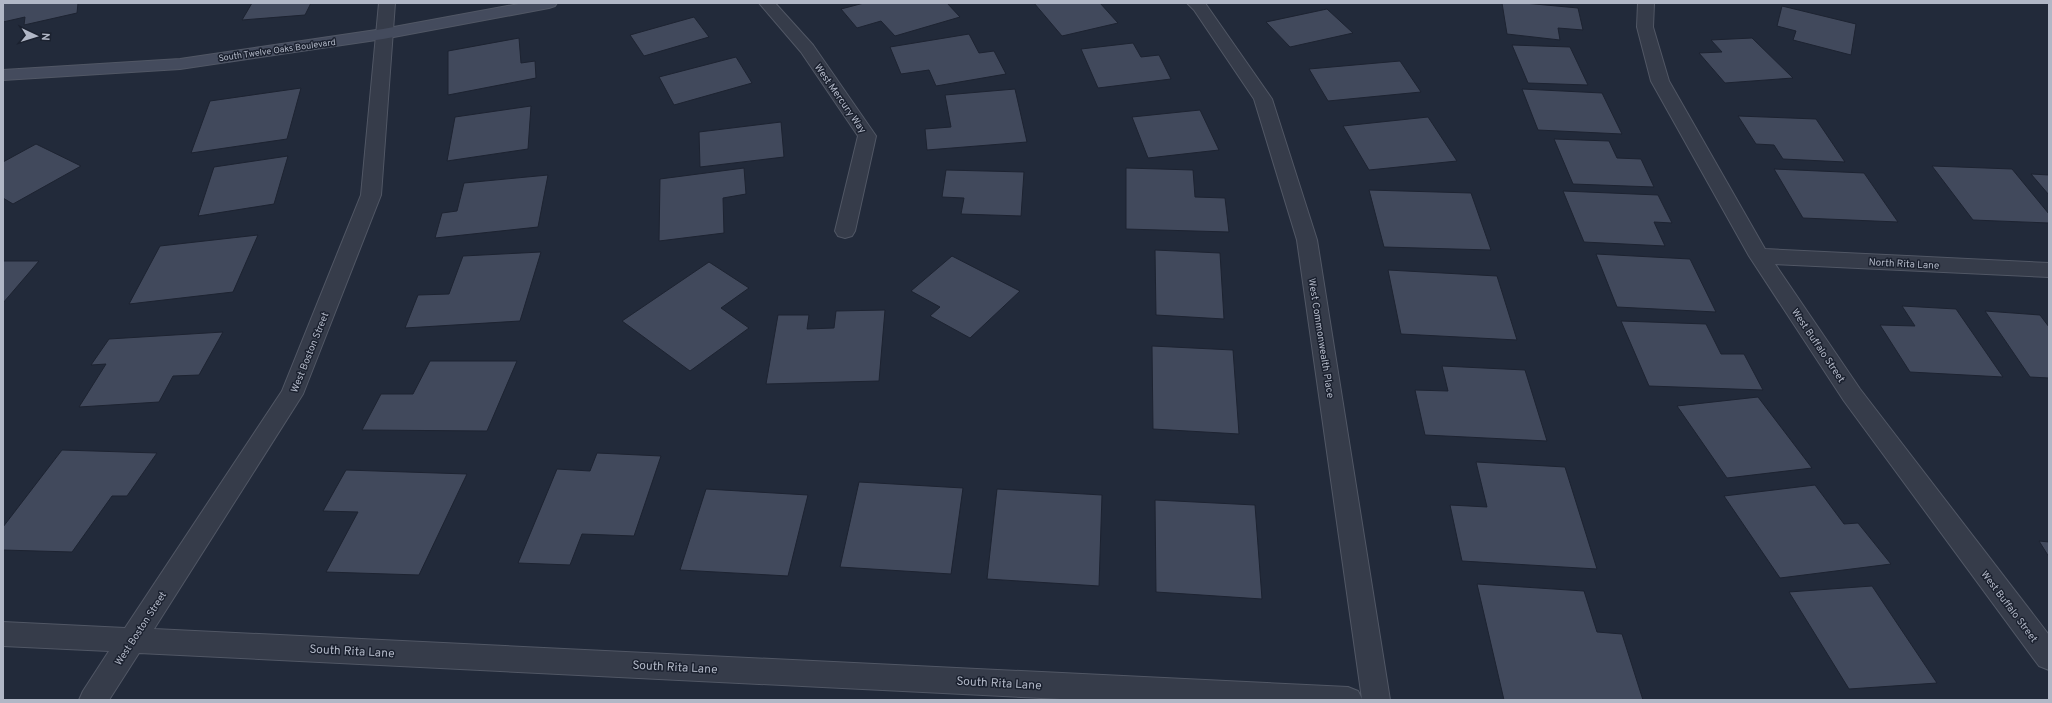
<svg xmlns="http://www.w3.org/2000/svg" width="2052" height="703" viewBox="0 0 2052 703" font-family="Overpass,sans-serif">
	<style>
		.building { fill: #41495c; stroke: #1d2331 }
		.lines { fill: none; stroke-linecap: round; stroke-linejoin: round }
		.street-casing { stroke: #515765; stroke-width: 2 }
		.secondary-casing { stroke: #515765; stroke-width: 2 }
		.street { fill: #363c4a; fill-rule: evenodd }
		.secondary { fill: #444b5d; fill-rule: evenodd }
		.labels { text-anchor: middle; stroke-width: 3; stroke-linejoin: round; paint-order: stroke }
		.far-street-label { font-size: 9px; fill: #b1b7c6; stroke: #1b212f }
		.street-label { font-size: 10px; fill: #b1b7c6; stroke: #1b212f }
		.near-street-label { font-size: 12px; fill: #b1b7c6; stroke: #1b212f }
	</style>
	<rect width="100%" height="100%" fill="#222a3a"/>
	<path class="building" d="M 3,3 L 78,3 L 77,13 L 24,25 L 25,17 L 3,22 Z
		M 252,3 L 311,3 L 305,15 L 242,20 Z
		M 864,3 L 947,3 L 960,17 L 895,36 L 881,21 L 857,28 L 841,9 Z
		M 1034,3 L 1100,3 L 1118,23 L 1062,36 Z
		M 1502,3 L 1524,3 L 1578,8 L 1583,30 L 1558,28 L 1560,40 L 1507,34 Z
		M 1782,6 L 1856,24 L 1851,55 L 1793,40 L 1796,31 L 1777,26 Z
		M 1327,9 L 1353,33 L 1290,47 L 1266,22 Z
		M 694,17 L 709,37 L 644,56 L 630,35 Z
		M 969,34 L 979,53 L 994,51 L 1006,74 L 936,86 L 929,70 L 901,74 L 890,47 Z
		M 519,38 L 521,63 L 535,61 L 536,78 L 448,95 L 448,51 Z
		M 1752,38 L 1793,78 L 1725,83 L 1699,53 L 1722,52 L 1711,40 Z
		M 1133,43 L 1141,57 L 1159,55 L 1171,79 L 1098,88 L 1081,49 Z
		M 1512,45 L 1570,47 L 1588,85 L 1528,83 Z
		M 736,57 L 752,83 L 674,105 L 659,77 Z
		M 1400,61 L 1421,92 L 1328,101 L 1309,69 Z
		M 301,88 L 287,139 L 191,153 L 210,101 Z
		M 1015,89 L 1027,142 L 927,150 L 925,129 L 951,127 L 945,95 Z
		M 1522,89 L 1602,93 L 1622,134 L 1538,130 Z
		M 531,106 L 528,149 L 447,161 L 455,117 Z
		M 1200,110 L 1219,150 L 1148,158 L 1132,117 Z
		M 1738,116 L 1816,119 L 1845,162 L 1783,159 L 1774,145 L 1756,144 Z
		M 1428,117 L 1457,161 L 1369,170 L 1343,126 Z
		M 781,122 L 784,157 L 700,167 L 699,132 Z
		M 1554,139 L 1609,141 L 1617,158 L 1641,159 L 1654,187 L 1573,184 Z
		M 36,144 L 81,166 L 13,204 L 3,198 L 3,162 Z
		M 288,156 L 274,204 L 198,216 L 214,167 Z
		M 1932,166 L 2012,169 L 2049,214 L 2049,223 L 1973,220 Z
		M 744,168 L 746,194 L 723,198 L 724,233 L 659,241 L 660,179 Z
		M 1126,168 L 1193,170 L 1195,197 L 1225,198 L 1229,232 L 1126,229 Z
		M 1774,169 L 1864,173 L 1898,222 L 1803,218 Z
		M 946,170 L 1024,172 L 1021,216 L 961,214 L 964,198 L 942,197 Z
		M 2031,174 L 2049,175 L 2049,195 Z
		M 548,175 L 538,227 L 435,238 L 442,213 L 457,211 L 464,183 Z
		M 1369,190 L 1471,193 L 1491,250 L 1384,247 Z
		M 1563,191 L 1658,195 L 1672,223 L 1654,222 L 1665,246 L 1584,242 Z
		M 258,235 L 233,292 L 129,304 L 160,246 Z
		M 1155,250 L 1220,253 L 1224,319 L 1156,315 Z
		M 541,252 L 520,321 L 405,328 L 418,295 L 449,294 L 463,256 Z
		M 1596,254 L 1690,259 L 1716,312 L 1617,307 Z
		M 952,256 L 1020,291 L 970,338 L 930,316 L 940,307 L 911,291 Z
		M 3,261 L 39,261 L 3,303 Z
		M 709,262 L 749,288 L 721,308 L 749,328 L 690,371 L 622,321 Z
		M 1388,270 L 1497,276 L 1517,340 L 1401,334 Z
		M 1902,306 L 1956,309 L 2003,377 L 1910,372 L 1880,325 L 1915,326 Z
		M 885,310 L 879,381 L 766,384 L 778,315 L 809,315 L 807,329 L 834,328 L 836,311 Z
		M 1985,311 L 2040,315 L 2049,327 L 2049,378 L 2030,377 Z
		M 1621,321 L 1706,324 L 1721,354 L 1744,354 L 1763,390 L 1649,386 Z
		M 223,332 L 199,375 L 173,376 L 159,402 L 79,407 L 106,364 L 91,365 L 109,339 Z
		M 1152,346 L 1233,350 L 1239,434 L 1153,429 Z
		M 430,361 L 517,361 L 487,431 L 362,430 L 381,394 L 413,394 Z
		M 1442,366 L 1525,370 L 1547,441 L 1425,435 L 1415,390 L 1448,391 Z
		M 1758,397 L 1812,468 L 1727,478 L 1677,406 Z
		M 62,450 L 157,453 L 127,496 L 112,496 L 72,552 L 3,550 L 3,527 Z
		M 597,453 L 661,456 L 634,536 L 582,534 L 570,565 L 518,563 L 557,469 L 590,471 Z
		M 1476,462 L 1565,467 L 1597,569 L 1462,561 L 1450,505 L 1487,507 Z
		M 346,470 L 467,474 L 419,575 L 326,572 L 358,512 L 323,511 Z
		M 859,482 L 963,488 L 951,574 L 840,567 Z
		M 1815,485 L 1844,524 L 1858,523 L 1891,564 L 1780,578 L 1724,496 Z
		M 706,489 L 808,495 L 788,576 L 680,570 Z
		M 997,489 L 1102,495 L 1099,586 L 987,579 Z
		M 1155,500 L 1255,505 L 1262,599 L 1156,592 Z
		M 2039,541 L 2049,542 L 2049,557 Z
		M 1477,584 L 1584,591 L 1597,632 L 1622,634 L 1643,700 L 1504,700 Z
		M 1872,586 L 1937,683 L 1849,689 L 1789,592 Z"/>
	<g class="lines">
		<defs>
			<path id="street" d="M 379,3 L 395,3 L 381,195 L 303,394 L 154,629 L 1348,687 L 1358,691 L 1362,699 L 1297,240 L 1254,99 L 1194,10 L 1187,3 L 1205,3 L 1272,99 L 1317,240 L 1390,700 L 1081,700 L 139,653 L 109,700 L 79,700 L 83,691 L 109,651 L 3,646 L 3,622 L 125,628 L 282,391 L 361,195 Z
				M 759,3 L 775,3 L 813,45 L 876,136 L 855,231 L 852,236 L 845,238 L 838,236 L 835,231 L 858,136 L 801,52 Z
				M 1638,3 L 1654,3 L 1653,27 L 1669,81 L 1765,249 L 2049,263 L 2049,277 L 1775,264 L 1860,389 L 2049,635 L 2049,670 L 2039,666 L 1844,401 L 1749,256 L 1651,81 L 1637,27 Z"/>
			<path id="secondary" d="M 524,3 L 557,3 L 555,6 L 549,8 L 383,39 L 180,69 L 3,80 L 3,70 L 180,59 L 383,29 Z"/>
		</defs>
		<use href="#street" class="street-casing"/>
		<use href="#secondary" class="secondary-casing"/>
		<use href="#street" class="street"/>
		<use href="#secondary" class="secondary"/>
	</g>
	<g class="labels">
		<g class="far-street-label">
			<text transform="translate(277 50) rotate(-8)" y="3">South Twelve Oaks Boulevard</text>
		</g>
		<g class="street-label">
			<text transform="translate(841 98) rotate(55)" y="4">West Mercury Way</text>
			<text transform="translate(1904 263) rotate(3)" y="4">North Rita Lane</text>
			<text transform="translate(1322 338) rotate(81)" y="4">West Commonwealth Place</text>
			<text transform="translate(1819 345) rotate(56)" y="4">West Buffalo Street</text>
			<text transform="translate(309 352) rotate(-68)" y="4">West Boston Street</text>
			<text transform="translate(2010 606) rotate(53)" y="4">West Buffalo Street</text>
			<text transform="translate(140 628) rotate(-57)" y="4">West Boston Street</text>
		</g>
		<g class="near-street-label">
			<text transform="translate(352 651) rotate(3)" y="4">South Rita Lane</text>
			<text transform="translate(675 667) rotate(3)" y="4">South Rita Lane</text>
			<text transform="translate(999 683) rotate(3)" y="4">South Rita Lane</text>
		</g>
	</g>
	<rect width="2052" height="703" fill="none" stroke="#b1b7c6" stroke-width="8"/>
	<g transform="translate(36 36) rotate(94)" stroke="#1b212f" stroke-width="3" paint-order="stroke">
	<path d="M0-3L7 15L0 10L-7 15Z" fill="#b1b7c6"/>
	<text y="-6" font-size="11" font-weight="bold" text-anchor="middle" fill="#b1b7c6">N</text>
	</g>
</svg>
